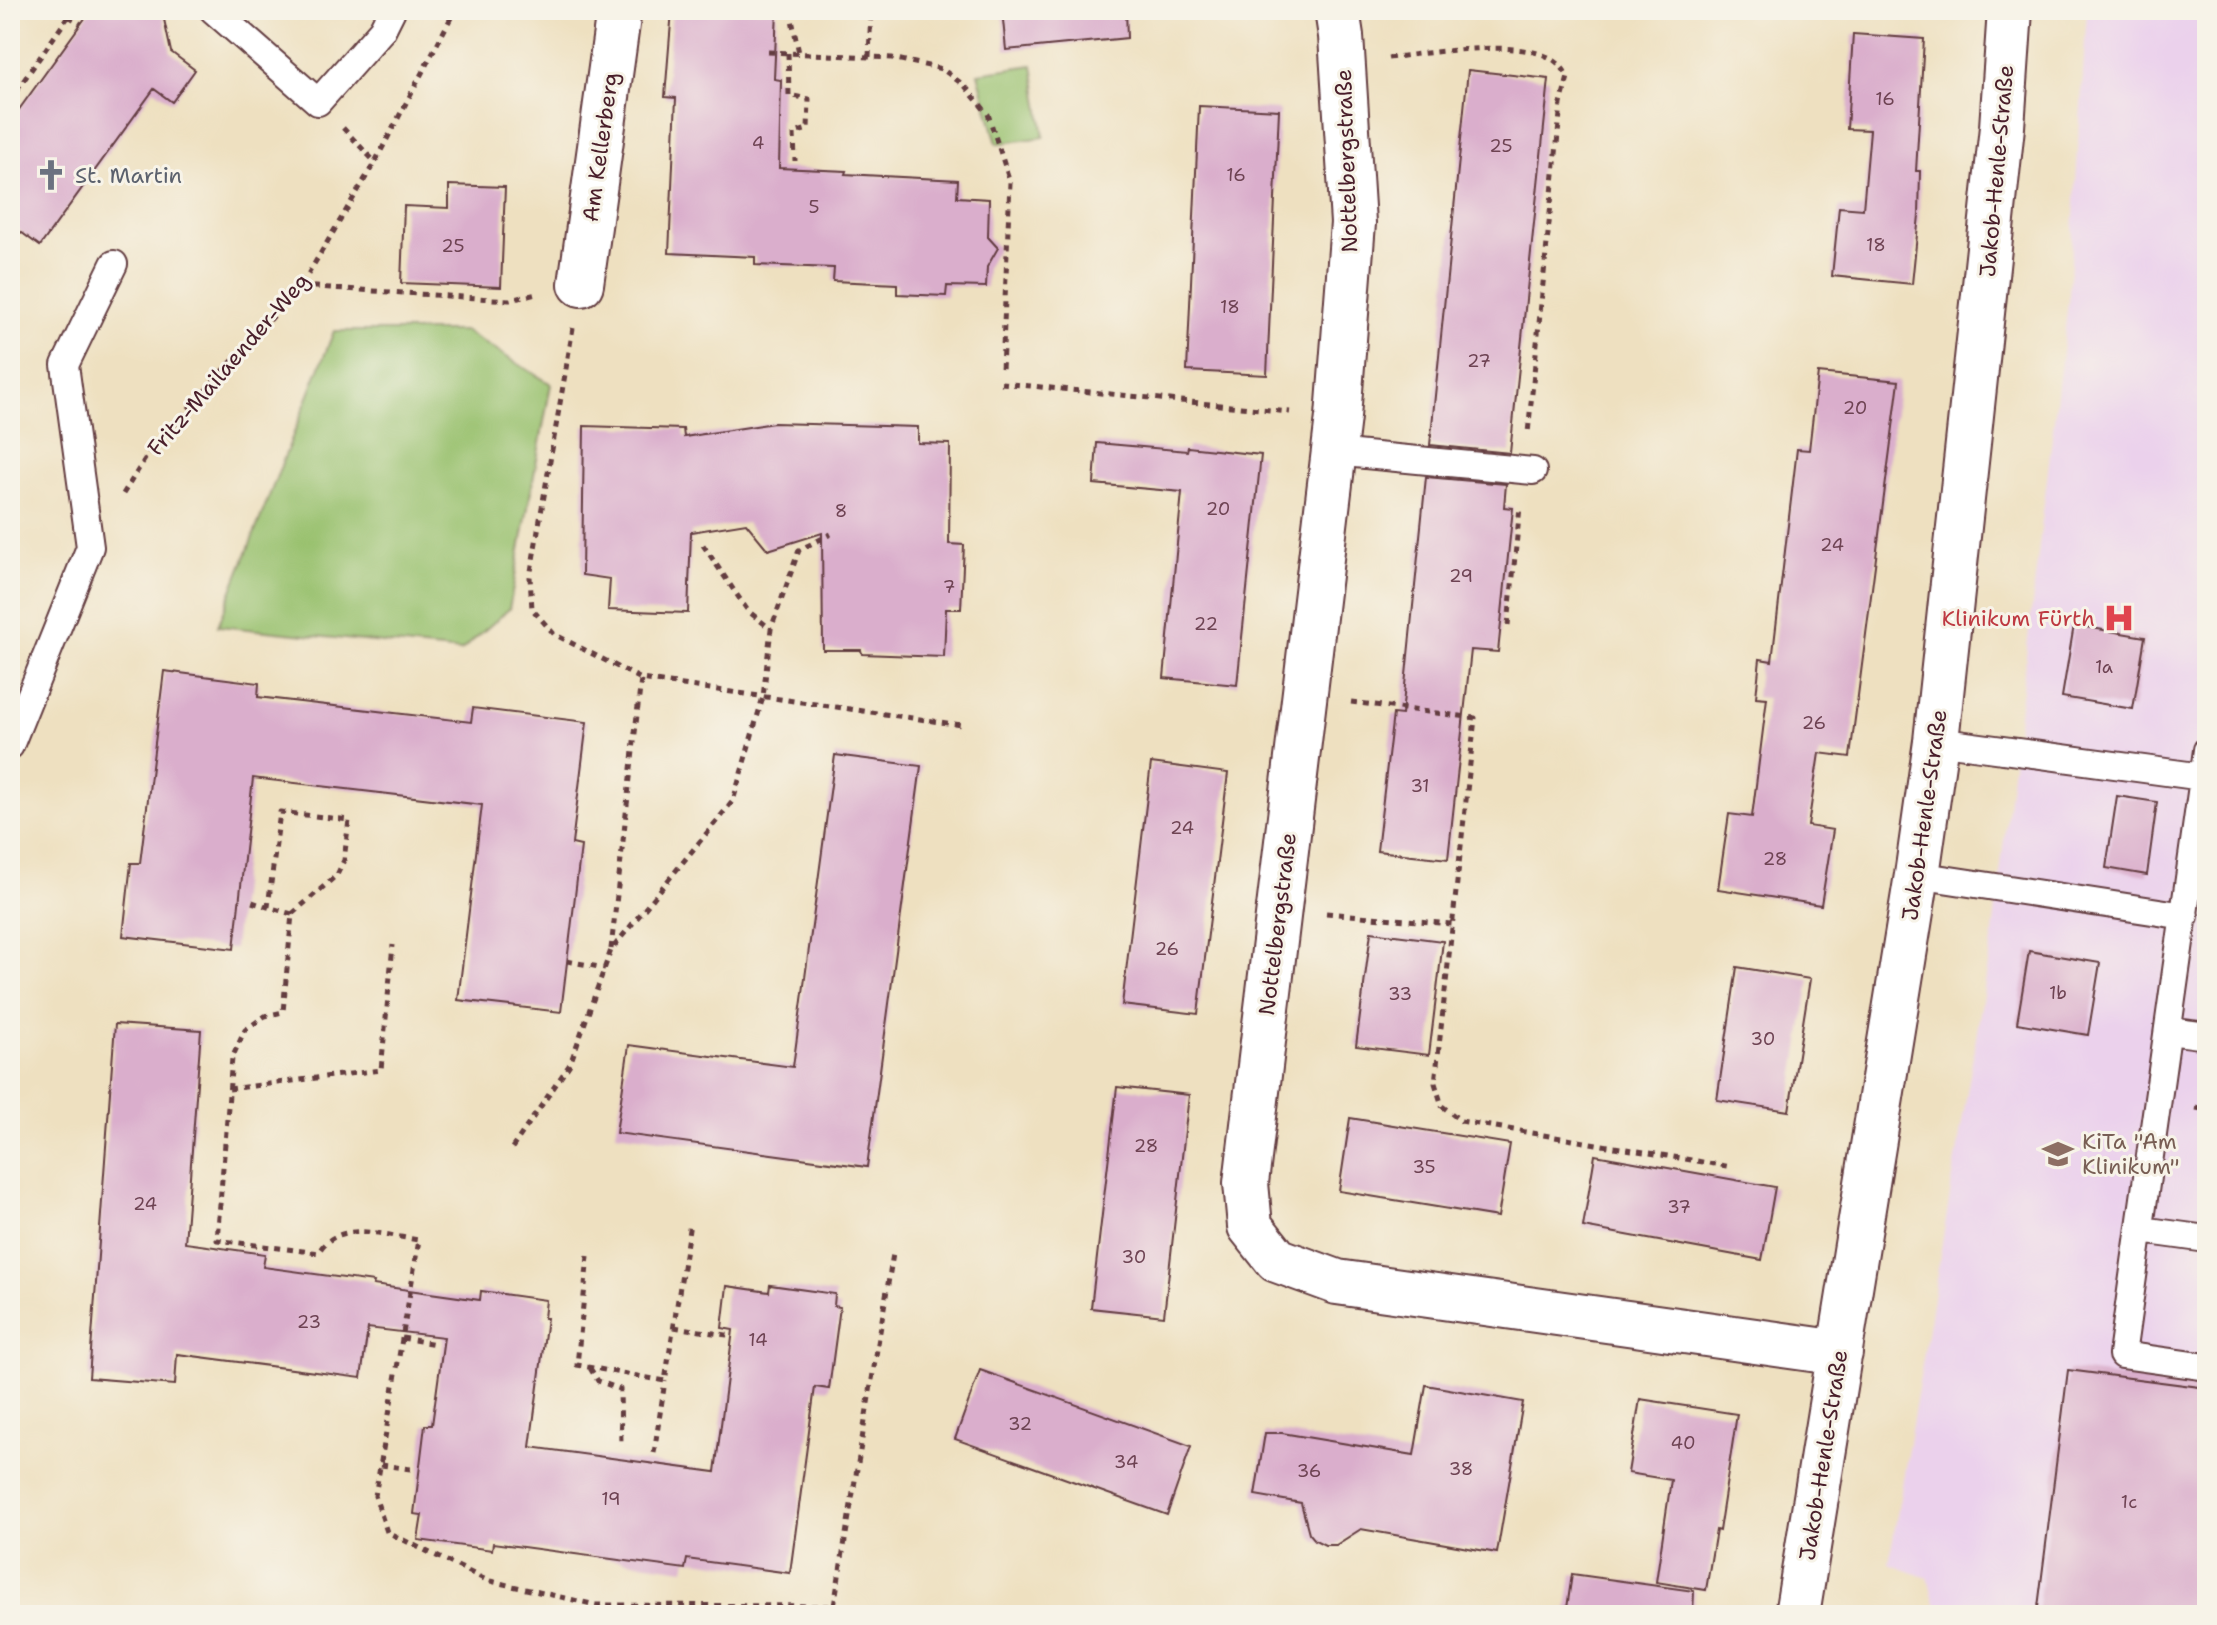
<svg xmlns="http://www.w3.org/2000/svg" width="2217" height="1625" viewBox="0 0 2217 1625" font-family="'Shantell Sans',sans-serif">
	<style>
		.built { fill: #ebd1ec }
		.green { fill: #99c16e; stroke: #72704c; stroke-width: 2 }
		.building { fill: #daaecc }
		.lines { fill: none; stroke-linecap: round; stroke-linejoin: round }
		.service-casing { stroke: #633c41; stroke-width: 30 }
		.minor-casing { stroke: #633c41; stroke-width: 48 }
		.path { stroke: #633c41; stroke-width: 5; stroke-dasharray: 6 6; stroke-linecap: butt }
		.service { stroke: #fff; stroke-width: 26 }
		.minor { stroke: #fff; stroke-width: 44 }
		.labels { text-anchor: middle; stroke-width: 6; stroke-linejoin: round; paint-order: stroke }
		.number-label { font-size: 18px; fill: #6e4353 }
		.street-label { font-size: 22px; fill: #4a1f2b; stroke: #f7f3e8 }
		.worship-label { font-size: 22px; fill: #5b616d; stroke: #f7f3e8; text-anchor: start }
		.health-label { font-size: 22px; fill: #be3a42; stroke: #f7f3e8; text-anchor: end }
		.education-label { font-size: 22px; fill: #785e54; stroke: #f7f3e8; text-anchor: start }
	</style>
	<rect width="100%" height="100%" fill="#f7f3e8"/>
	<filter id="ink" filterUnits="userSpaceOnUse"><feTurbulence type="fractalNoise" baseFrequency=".0125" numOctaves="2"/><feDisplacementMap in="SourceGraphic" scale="16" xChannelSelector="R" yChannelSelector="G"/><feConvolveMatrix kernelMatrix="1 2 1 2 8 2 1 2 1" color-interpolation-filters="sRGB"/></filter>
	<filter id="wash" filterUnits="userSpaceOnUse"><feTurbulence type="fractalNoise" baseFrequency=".006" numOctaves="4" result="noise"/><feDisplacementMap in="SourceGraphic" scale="32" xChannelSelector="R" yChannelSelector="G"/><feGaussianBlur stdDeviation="1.8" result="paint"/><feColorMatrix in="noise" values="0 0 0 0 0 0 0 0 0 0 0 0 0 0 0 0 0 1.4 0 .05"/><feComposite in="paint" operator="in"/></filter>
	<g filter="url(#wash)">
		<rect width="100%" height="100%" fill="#eee0c0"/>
		<path class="built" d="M 2087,10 L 2207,10 L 2207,1615 L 1938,1615 L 1928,1578 L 1889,1564 L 1992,941 L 2069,294 Z"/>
		<path class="green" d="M 1033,65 L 1044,137 L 997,144 L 978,73 Z
			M 334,331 L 464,331 L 551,384 L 509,609 L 461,651 L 218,626 Z"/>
		<g id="blocks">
			<path class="building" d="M 91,10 L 162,10 L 171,52 L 195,70 L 172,102 L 154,89 L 40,246 L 10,224 L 10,122 Z
				M 672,10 L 777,10 L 774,79 L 781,80 L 779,168 L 846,171 L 845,174 L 958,180 L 957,197 L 989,199 L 988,237 L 998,248 L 987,267 L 986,287 L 947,286 L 946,296 L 897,294 L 897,284 L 833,281 L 834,268 L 755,265 L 755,257 L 669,253 L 676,98 L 665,97 Z
				M 1002,10 L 1126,10 L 1127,38 L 1006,50 Z
				M 1853,34 L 1924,39 L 1916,171 L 1920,171 L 1919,215 L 1912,284 L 1832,276 L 1839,207 L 1863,209 L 1870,130 L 1847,129 Z
				M 1468,70 L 1549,79 L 1510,453 L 1430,445 Z
				M 1199,106 L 1279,110 L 1267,375 L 1187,371 Z
				M 449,185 L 505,187 L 501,287 L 401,283 L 404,206 L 449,208 Z
				M 1818,373 L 1899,381 L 1850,757 L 1819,753 L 1808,826 L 1833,830 L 1821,905 L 1718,889 L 1729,814 L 1752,817 L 1767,698 L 1756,697 L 1760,659 L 1772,661 L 1797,449 L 1809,450 Z
				M 774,423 L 918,427 L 918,443 L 950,444 L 949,544 L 964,545 L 961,609 L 946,609 L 944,657 L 862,654 L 861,650 L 823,650 L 822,533 L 768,550 L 746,523 L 691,532 L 688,613 L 608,610 L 610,579 L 582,575 L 584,426 L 683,429 L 684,437 Z
				M 1097,443 L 1187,451 L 1188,447 L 1261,455 L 1237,685 L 1164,678 L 1182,492 L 1094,484 Z
				M 1426,477 L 1506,484 L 1504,507 L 1513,508 L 1498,652 L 1471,650 L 1448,859 L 1377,851 L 1393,714 L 1402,715 Z
				M 2074,625 L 2145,637 L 2133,709 L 2062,697 Z
				M 164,671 L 259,683 L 258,697 L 471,722 L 473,708 L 587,722 L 572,844 L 581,846 L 561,1012 L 458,1000 L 482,805 L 253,778 L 234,949 L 123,936 L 131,863 L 140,863 Z
				M 835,755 L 921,766 L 867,1167 L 616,1133 L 629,1045 L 793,1067 Z
				M 1151,763 L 1228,773 L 1198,1014 L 1122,1005 Z
				M 2117,796 L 2157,802 L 2147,875 L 2106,868 Z
				M 1371,932 L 1443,941 L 1429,1055 L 1356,1046 Z
				M 2029,951 L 2100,963 L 2088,1035 L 2017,1023 Z
				M 1737,967 L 1810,979 L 1789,1111 L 1717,1100 Z
				M 115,1024 L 201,1030 L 185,1243 L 265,1254 L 263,1267 L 374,1282 L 373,1285 L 480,1300 L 481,1291 L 546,1300 L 544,1318 L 547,1318 L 530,1447 L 715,1472 L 733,1330 L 722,1328 L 727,1286 L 769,1292 L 770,1285 L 835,1294 L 834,1306 L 840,1307 L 829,1389 L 815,1387 L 790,1573 L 687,1559 L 685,1569 L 493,1543 L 492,1550 L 418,1540 L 422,1515 L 414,1514 L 425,1425 L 432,1425 L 444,1337 L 368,1328 L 361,1378 L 177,1354 L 175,1385 L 89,1378 Z
				M 1117,1087 L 1189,1095 L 1164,1316 L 1091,1308 Z
				M 1350,1118 L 1510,1144 L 1498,1217 L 1339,1191 Z
				M 1595,1155 L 1775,1187 L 1762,1260 L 1583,1227 Z
				M 980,1370 L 1191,1446 L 1167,1515 L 955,1439 Z
				M 2068,1370 L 2207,1388 L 2207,1615 L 2037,1615 Z
				M 1426,1385 L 1523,1402 L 1497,1553 L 1361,1529 L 1336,1545 L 1325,1545 L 1315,1540 L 1309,1533 L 1301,1503 L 1255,1495 L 1265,1433 L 1282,1433 L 1414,1455 Z
				M 1640,1399 L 1737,1414 L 1719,1531 L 1716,1530 L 1706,1590 L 1656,1582 L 1671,1480 L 1628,1473 Z
				M 1572,1574 L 1694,1591 L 1693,1615 L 1566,1615 Z"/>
		</g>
	</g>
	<g filter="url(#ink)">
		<use href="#blocks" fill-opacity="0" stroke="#633c41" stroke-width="2"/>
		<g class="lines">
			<defs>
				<path id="service" d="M 213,10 L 318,102 L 382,30 L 392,10
					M 1334,452 L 1533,471
					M 1936,741 L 2203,777
					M 10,746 L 90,547 L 65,365 L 114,264
					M 2207,750 L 2122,1355 L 2207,1367
					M 1917,875 L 2185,916
					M 2169,1031 L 2207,1036
					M 2141,1230 L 2207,1239"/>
				<path id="minor" d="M 1337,10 L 1341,36 L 1353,223 L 1338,417 L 1246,1183 L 1250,1226 L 1277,1260 L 1337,1282 L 1840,1353
					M 581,284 L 619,10
					M 1797,1615 L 1917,875 L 1936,741 L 2002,127 L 2010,10"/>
			</defs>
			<use href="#service" class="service-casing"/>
			<use href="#minor" class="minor-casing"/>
			<path class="path" d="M 790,10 L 799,53
				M 69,16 L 81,24
				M 768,52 L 892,58 L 942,69 L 965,86 L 988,114 L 1010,182 L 1002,371
				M 788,53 L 789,95 L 809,99 L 808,129 L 794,133 L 795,161
				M 869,57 L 871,10
				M 1388,58 C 1426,53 1511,40 1546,56 C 1556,60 1563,67 1568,77 L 1561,104 L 1528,433
				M 10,100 L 73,10
				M 343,128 L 375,162
				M 301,286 L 492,299 L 510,300 L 537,294
				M 573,328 L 530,577 L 532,609 L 554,634 L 641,679 L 961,725
				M 1001,383 L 1290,412
				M 123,494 L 150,451 L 301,286 L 375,162 L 455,10
				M 703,545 L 748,611 L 771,629
				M 1508,625 L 1520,507
				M 1351,702 L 1475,718 L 1435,1083 L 1442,1106 L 1461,1121 L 1732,1167
				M 252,902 L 268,907
				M 1326,913 L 1452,924
				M 292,914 L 268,907 L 280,812 L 349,820 L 344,860 L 337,875 L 292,914 L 283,1012 L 265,1016 L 245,1030 L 232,1058 L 217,1240 L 318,1253 C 338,1218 386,1236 419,1240 L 375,1496 L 387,1532 L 486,1580 L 596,1605 L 834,1606 L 893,1254
				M 611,949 L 641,679
				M 567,961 L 605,968
				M 229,1089 L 381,1070 L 393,945
				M 2196,1108 L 2207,1110
				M 512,1148 L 570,1064 L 611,950 L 733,801 L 763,697 L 771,629 L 799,550 L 831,534
				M 588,1256 L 577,1365 L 665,1381 L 690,1223
				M 674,1327 L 733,1336
				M 402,1338 L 436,1344
				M 590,1368 L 598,1381 L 620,1389 L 621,1444
				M 654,1453 L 665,1381
				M 381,1465 L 411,1469"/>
			<use href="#service" class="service"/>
			<use href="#minor" class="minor"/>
		</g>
	</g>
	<defs>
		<symbol id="church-bare" viewBox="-9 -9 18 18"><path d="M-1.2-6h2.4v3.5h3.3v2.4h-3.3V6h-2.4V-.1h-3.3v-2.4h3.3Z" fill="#6b7280" stroke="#f7f3e8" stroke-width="2.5" paint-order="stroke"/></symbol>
		<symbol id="hospital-bare" viewBox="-9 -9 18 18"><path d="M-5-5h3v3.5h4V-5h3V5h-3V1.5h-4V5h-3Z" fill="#e0444e" stroke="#f7f3e8" stroke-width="2.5" paint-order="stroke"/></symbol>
		<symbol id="school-bare" viewBox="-9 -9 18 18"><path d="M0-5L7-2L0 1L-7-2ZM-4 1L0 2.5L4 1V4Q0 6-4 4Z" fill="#8d6e63" stroke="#f7f3e8" stroke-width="2.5" paint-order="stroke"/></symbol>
	</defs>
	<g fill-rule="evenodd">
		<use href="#church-bare" x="29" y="153" width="44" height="44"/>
		<use href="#hospital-bare" x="2097" y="596" width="44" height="44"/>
		<use href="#school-bare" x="2036" y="1132" width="44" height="44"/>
	</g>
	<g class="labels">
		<g class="number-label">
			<text x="1885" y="105">16</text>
			<text x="758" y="149">4</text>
			<text x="1501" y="152">25</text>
			<text x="1236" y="181">16</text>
			<text x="814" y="213">5</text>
			<text x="1876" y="251">18</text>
			<text x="453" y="252">25</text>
			<text x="1230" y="313">18</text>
			<text x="1479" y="367">27</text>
			<text x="1855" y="414">20</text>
			<text x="1218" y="515">20</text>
			<text x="841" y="517">8</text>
			<text x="1832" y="551">24</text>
			<text x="1461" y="582">29</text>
			<text x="949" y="593">7</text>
			<text x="1206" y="630">22</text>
			<text x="2104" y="673">1a</text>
			<text x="1814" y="729">26</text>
			<text x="1420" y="792">31</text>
			<text x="1182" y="834">24</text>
			<text x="1775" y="865">28</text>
			<text x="1167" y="955">26</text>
			<text x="2058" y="999">1b</text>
			<text x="1400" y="1000">33</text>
			<text x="1763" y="1045">30</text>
			<text x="1146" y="1152">28</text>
			<text x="1424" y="1173">35</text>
			<text x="145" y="1210">24</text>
			<text x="1679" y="1213">37</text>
			<text x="1134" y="1263">30</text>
			<text x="309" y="1328">23</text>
			<text x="758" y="1346">14</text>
			<text x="1020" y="1430">32</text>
			<text x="1683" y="1449">40</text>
			<text x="1126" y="1468">34</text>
			<text x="1461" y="1475">38</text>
			<text x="1309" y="1477">36</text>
			<text x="611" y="1505">19</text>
			<text x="2129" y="1508">1c</text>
		</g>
		<g class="street-label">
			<text transform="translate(600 147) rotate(-82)" y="8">Am Kellerberg</text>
			<text transform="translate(1346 161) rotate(-92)" y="8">Nottelbergstraße</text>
			<text transform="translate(1996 171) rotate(-85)" y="8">Jakob-Henle-Straße</text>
			<text transform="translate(228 364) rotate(-49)" y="8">Fritz-Mailaender-Weg</text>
			<text transform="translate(1924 815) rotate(-82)" y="8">Jakob-Henle-Straße</text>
			<text transform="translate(1277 924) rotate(-83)" y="8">Nottelbergstraße</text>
			<text transform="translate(1823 1455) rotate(-81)" y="8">Jakob-Henle-Straße</text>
		</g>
		<g class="worship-label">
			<text x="75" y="183">St. Martin</text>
		</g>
		<g class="health-label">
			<text x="2095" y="626">Klinikum Fürth</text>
		</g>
		<g class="education-label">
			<text x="2082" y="1149">KiTa "Am<tspan x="2082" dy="25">Klinikum"</tspan></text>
		</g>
	</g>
	<rect width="2217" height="1625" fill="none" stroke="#f7f3e8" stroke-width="40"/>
</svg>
